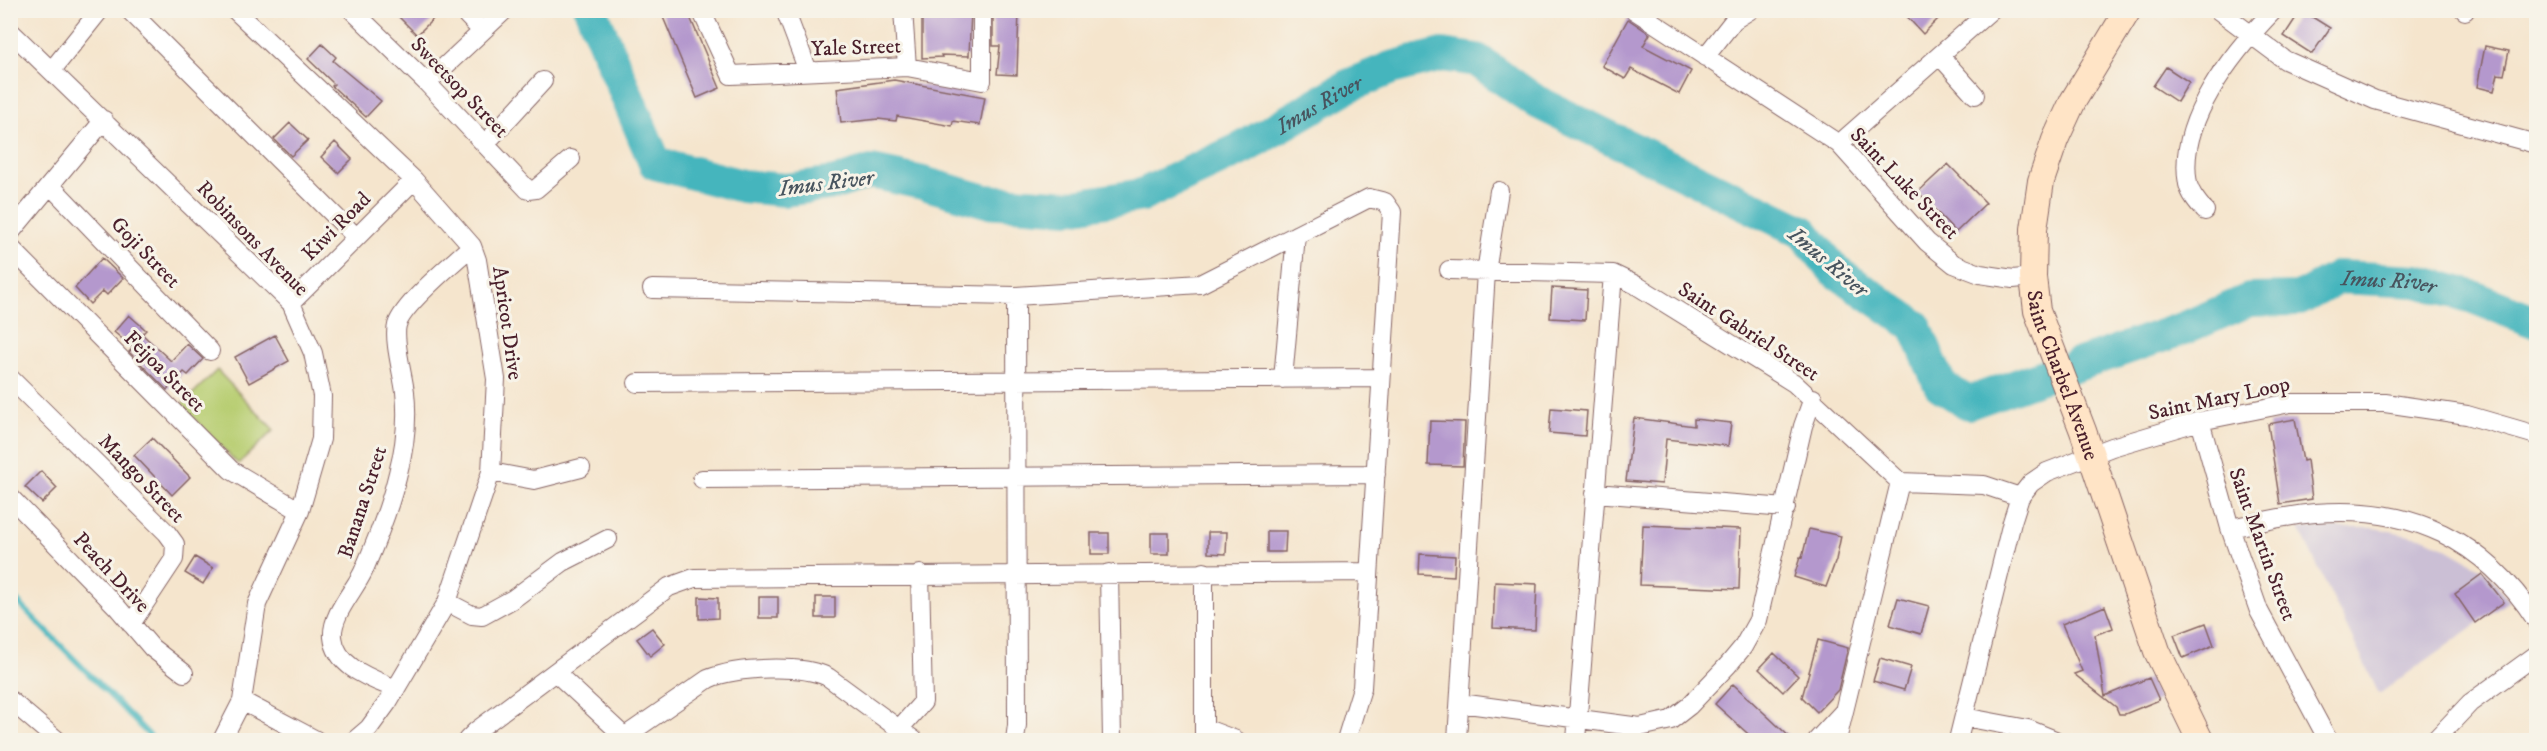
<svg xmlns="http://www.w3.org/2000/svg" width="2547" height="751" viewBox="0 0 2547 751" font-family="'IM FELL DW Pica',serif">
	<style>
		.industrial { fill: #cbbfd5 }
		.green { fill: #b8ce72; stroke: #81764e; stroke-width: 1.5 }
		.lines { fill: none; stroke-linecap: round; stroke-linejoin: round }
		.stream { stroke: #45b5bd; stroke-width: 6 }
		.river { stroke: #45b5bd; stroke-width: 34 }
		.building { fill: #b498cd }
		.street-casing { stroke: #866464; stroke-width: 20 }
		.secondary-casing { stroke: #866464; stroke-width: 28 }
		.street { stroke: #fff; stroke-width: 18 }
		.secondary { stroke: #ffe4c6; stroke-width: 26 }
		.labels { text-anchor: middle; stroke-width: 6; stroke-linejoin: round; paint-order: stroke }
		.street-label { font-size: 21px; fill: #4a1f2b; stroke: #f7f3e8 }
		.water-label { font-size: 22px; font-style: italic; fill: #48545e; stroke: #f7f3e8 }
	</style>
	<rect width="100%" height="100%" fill="#f7f3e8"/>
	<filter id="ink" filterUnits="userSpaceOnUse"><feTurbulence type="fractalNoise" baseFrequency=".0167" numOctaves="2"/><feDisplacementMap in="SourceGraphic" scale="12" xChannelSelector="R" yChannelSelector="G"/><feConvolveMatrix kernelMatrix="1 2 1 2 8 2 1 2 1" color-interpolation-filters="sRGB"/></filter>
	<filter id="wash" filterUnits="userSpaceOnUse"><feTurbulence type="fractalNoise" baseFrequency=".008" numOctaves="4" result="noise"/><feDisplacementMap in="SourceGraphic" scale="24" xChannelSelector="R" yChannelSelector="G"/><feGaussianBlur stdDeviation="1.35" result="paint"/><feColorMatrix in="noise" values="0 0 0 0 0 0 0 0 0 0 0 0 0 0 0 0 0 1.4 0 .05"/><feComposite in="paint" operator="in"/></filter>
	<g filter="url(#wash)">
		<rect width="100%" height="100%" fill="#f5e5cd"/>
		<path class="industrial" d="M 2299,528 L 2374,528 L 2425,538 L 2443,546 L 2486,571 L 2509,601 L 2379,694 Z"/>
		<path class="green" d="M 217,370 L 274,430 L 238,464 L 181,405 Z"/>
		<g class="lines">
			<path class="stream" d="M 10,594 L 154,740"/>
			<g class="river">
				<path id="s1" d="M 591,10 L 655,163 L 742,186 L 785,190 L 835,183 L 871,172 L 923,183 L 986,201 L 1069,207 L 1142,195 L 1243,148 L 1348,86 L 1391,68 L 1442,55 L 1477,60 L 1535,101 L 1803,232 L 1834,270 L 1915,326 L 1940,385 L 1968,403 L 2044,376"/>
				<path id="s2" d="M 2074,366 L 2185,328 L 2249,300 L 2299,299 L 2339,277 L 2417,281 L 2473,297 L 2536,322"/>
			</g>
		</g>
		<g id="blocks">
			<path class="building" d="M 392,10 L 442,10 L 417,35 Z
				M 660,10 L 687,10 L 720,88 L 697,98 Z
				M 922,10 L 971,11 L 969,56 L 941,55 L 942,57 L 922,58 Z
				M 993,10 L 1019,10 L 1017,75 L 997,74 L 1000,46 L 993,46 Z
				M 1901,10 L 1947,10 L 1923,34 Z
				M 2301,10 L 2330,28 L 2312,54 L 2284,36 Z
				M 1628,19 L 1650,34 L 1643,46 L 1691,71 L 1679,94 L 1631,69 L 1625,79 L 1602,66 Z
				M 322,44 L 336,57 L 333,61 L 381,101 L 366,117 L 332,86 L 334,84 L 308,59 Z
				M 2485,46 L 2509,51 L 2504,75 L 2498,74 L 2494,91 L 2477,87 Z
				M 2166,67 L 2189,82 L 2177,102 L 2153,86 Z
				M 894,80 L 985,97 L 980,125 L 953,121 L 952,126 L 897,116 L 896,121 L 878,119 L 841,123 L 837,88 Z
				M 290,123 L 308,140 L 291,156 L 274,139 Z
				M 335,142 L 352,159 L 338,173 L 321,157 Z
				M 1948,164 L 1986,203 L 1956,232 L 1918,192 Z
				M 102,258 L 123,278 L 107,295 L 103,291 L 90,304 L 75,288 Z
				M 1552,288 L 1587,290 L 1585,320 L 1550,318 Z
				M 129,315 L 146,330 L 142,334 L 171,361 L 187,344 L 203,359 L 188,375 L 184,372 L 167,390 L 129,352 L 133,348 L 114,332 Z
				M 275,335 L 289,361 L 249,383 L 235,357 Z
				M 1551,408 L 1587,411 L 1585,436 L 1549,433 Z
				M 1634,418 L 1694,426 L 1694,419 L 1731,423 L 1728,446 L 1666,439 L 1662,484 L 1626,481 Z
				M 2295,419 L 2303,461 L 2307,460 L 2312,499 L 2280,504 L 2268,424 Z
				M 1430,421 L 1465,422 L 1463,466 L 1428,465 Z
				M 152,438 L 190,477 L 172,495 L 134,455 Z
				M 41,471 L 57,488 L 42,503 L 25,487 Z
				M 1643,525 L 1741,529 L 1739,589 L 1640,585 Z
				M 1809,529 L 1841,536 L 1836,560 L 1826,587 L 1794,577 L 1800,557 L 1802,558 Z
				M 1267,531 L 1286,531 L 1285,552 L 1267,552 Z
				M 1208,532 L 1227,532 L 1226,554 L 1208,553 Z
				M 1091,533 L 1109,533 L 1109,554 L 1091,554 Z
				M 1151,533 L 1169,533 L 1169,554 L 1151,554 Z
				M 1420,554 L 1455,556 L 1454,576 L 1419,574 Z
				M 195,557 L 213,568 L 203,584 L 185,573 Z
				M 2482,574 L 2504,602 L 2475,623 L 2455,594 Z
				M 1495,582 L 1537,584 L 1535,630 L 1493,628 Z
				M 699,597 L 718,598 L 718,618 L 699,619 Z
				M 759,597 L 778,597 L 778,618 L 759,618 Z
				M 816,597 L 835,597 L 835,618 L 816,618 Z
				M 1898,598 L 1929,606 L 1921,634 L 1890,625 Z
				M 2105,606 L 2113,628 L 2095,635 L 2105,696 L 2149,678 L 2159,700 L 2125,714 L 2119,714 L 2116,707 L 2074,674 L 2082,671 L 2062,624 Z
				M 2206,623 L 2214,645 L 2183,658 L 2174,635 Z
				M 652,628 L 665,644 L 650,656 L 637,639 Z
				M 1818,640 L 1848,648 L 1838,690 L 1817,712 L 1802,697 Z
				M 1774,653 L 1798,676 L 1783,692 L 1759,669 Z
				M 1880,658 L 1911,667 L 1904,690 L 1873,681 Z
				M 1733,684 L 1763,712 L 1794,741 L 1756,741 L 1715,704 Z"/>
		</g>
	</g>
	<g filter="url(#ink)">
		<use href="#blocks" fill-opacity="0" stroke="#866464" stroke-width="1.5"/>
		<g class="lines">
			<defs>
				<path id="street" d="M 129,10 L 356,237
					M 235,10 L 414,180 L 472,246 L 477,260 L 496,379 L 491,472 L 447,602 L 388,702 L 369,728 L 355,740
					M 352,10 L 427,83 L 528,190 L 536,189 L 571,159
					M 462,10 L 482,31
					M 701,10 L 731,75 L 907,67 L 982,81 L 982,10
					M 785,10 L 808,71
					M 903,10 L 907,67
					M 1634,10 L 1839,144 L 1927,242 L 1954,264 L 1980,274 L 2013,279 L 2033,277
					M 2218,10 L 2285,60 L 2375,100 L 2536,144
					M 2464,10 L 2465,11
					M 10,31 L 291,303 L 313,353 L 322,396 L 321,439 L 300,511 L 257,604 L 242,701 L 222,740
					M 1940,56 L 1975,95
					M 1705,57 L 1734,20 L 1750,10
					M 52,70 L 100,10
					M 427,83 L 505,10
					M 485,144 L 543,81
					M 1839,144 L 1991,10
					M 50,185 L 210,351
					M 2205,211 C 2198,203 2190,194 2188,184 C 2176,122 2233,52 2274,10
					M 10,233 L 104,120
					M 10,247 L 231,470 L 300,511
					M 1449,270 L 1613,274 L 1636,285 L 1794,383 L 1900,482 L 1984,485 L 2020,497
					M 652,289 L 1016,296 L 1200,284 L 1369,198 L 1385,202 L 1392,212 L 1362,688 L 1346,740
					M 291,303 L 414,180
					M 10,378 L 167,533 L 175,544 L 174,559 L 131,624
					M 1283,379 L 1296,235
					M 637,383 L 1381,378
					M 2200,421 L 2230,528 L 2259,611 L 2328,740
					M 491,472 L 534,480 L 581,468
					M 702,479 L 1376,474
					M 1595,493 L 1786,508
					M 10,497 L 117,607 L 152,648 L 184,673
					M 2230,528 C 2258,523 2287,515 2315,513 C 2412,505 2484,540 2536,620
					M 1109,573 L 1112,740
					M 447,602 L 472,615 L 482,616 L 513,599 L 563,562 L 608,539
					M 555,672 L 628,740
					M 396,689 C 373,679 336,668 333,637 C 331,615 354,591 363,572 C 377,540 390,507 398,473 C 405,447 408,420 405,392 C 403,375 393,340 397,325 C 403,304 454,262 472,246
					M 10,700 L 57,740
					M 242,701 L 316,740
					M 1460,703 L 1640,727 L 1671,720 L 1689,706 L 1728,665 L 1743,647 L 1758,620 L 1803,426 L 1813,398
					M 1964,717 L 2028,729 L 2055,740
					M 1204,728 L 1236,740
					M 899,729 L 923,702 L 920,574
					M 624,737 L 708,679 C 736,667 801,664 828,677 L 914,740
					M 467,740 L 476,731 L 669,587 L 694,578 L 1369,572
					M 1015,740 L 1017,725 L 1016,296
					M 1204,740 L 1204,572
					M 1457,740 L 1486,272 L 1499,191
					M 1576,740 L 1613,274
					M 1817,740 L 1842,713
					M 1837,740 L 1900,482
					M 1958,740 L 2012,522 L 2020,497 L 2031,483 L 2047,472 L 2112,447 L 2200,421 L 2290,403 L 2385,403 L 2467,415 L 2536,435
					M 2435,740 L 2470,703 L 2536,655"/>
				<g id="secondary">
					<path id="s3" d="M 2128,10 L 2073,101 L 2055,140 L 2041,181 L 2034,229 L 2033,277 L 2037,311 L 2083,431 L 2157,651 L 2200,740"/>
				</g>
			</defs>
			<use href="#street" class="street-casing"/>
			<use href="#secondary" class="secondary-casing"/>
			<use href="#street" class="street"/>
			<use href="#secondary" class="secondary"/>
		</g>
	</g>
	<g class="labels">
		<g class="street-label">
			<text transform="translate(856 47) rotate(-2)" y="7">Yale Street</text>
			<text transform="translate(460 87) rotate(46)" y="7">Sweetsop Street</text>
			<text transform="translate(1905 183) rotate(46)" y="7">Saint Luke Street</text>
			<text transform="translate(336 226) rotate(-45)" y="7">Kiwi Road</text>
			<text transform="translate(253 238) rotate(46)" y="7">Robinsons Avenue</text>
			<text transform="translate(146 252) rotate(46)" y="7">Goji Street</text>
			<text transform="translate(508 323) rotate(82)" y="7">Apricot Drive</text>
			<text transform="translate(1749 331) rotate(33)" y="7">Saint Gabriel Street</text>
			<text transform="translate(165 371) rotate(45)" y="7">Feijoa Street</text>
			<text dy="7" stroke="none"><textPath href="#s3" startOffset="392">Saint Charbel Avenue</textPath></text>
			<text transform="translate(2219 398) rotate(-12)" y="7">Saint Mary Loop</text>
			<text transform="translate(142 478) rotate(46)" y="7">Mango Street</text>
			<text transform="translate(362 502) rotate(-72)" y="7">Banana Street</text>
			<text transform="translate(2263 544) rotate(70)" y="7">Saint Martin Street</text>
			<text transform="translate(112 572) rotate(47)" y="7">Peach Drive</text>
		</g>
		<g class="water-label">
			<text dy="8" stroke="none"><textPath href="#s1" startOffset="862">Imus River</textPath></text>
			<text transform="translate(826 182) rotate(-7)" y="8">Imus River</text>
			<text transform="translate(1829 261) rotate(40)" y="8">Imus River</text>
			<text dy="8" stroke="none"><textPath href="#s2" startOffset="333">Imus River</textPath></text>
		</g>
	</g>
	<rect width="2547" height="751" fill="none" stroke="#f7f3e8" stroke-width="36"/>
</svg>
